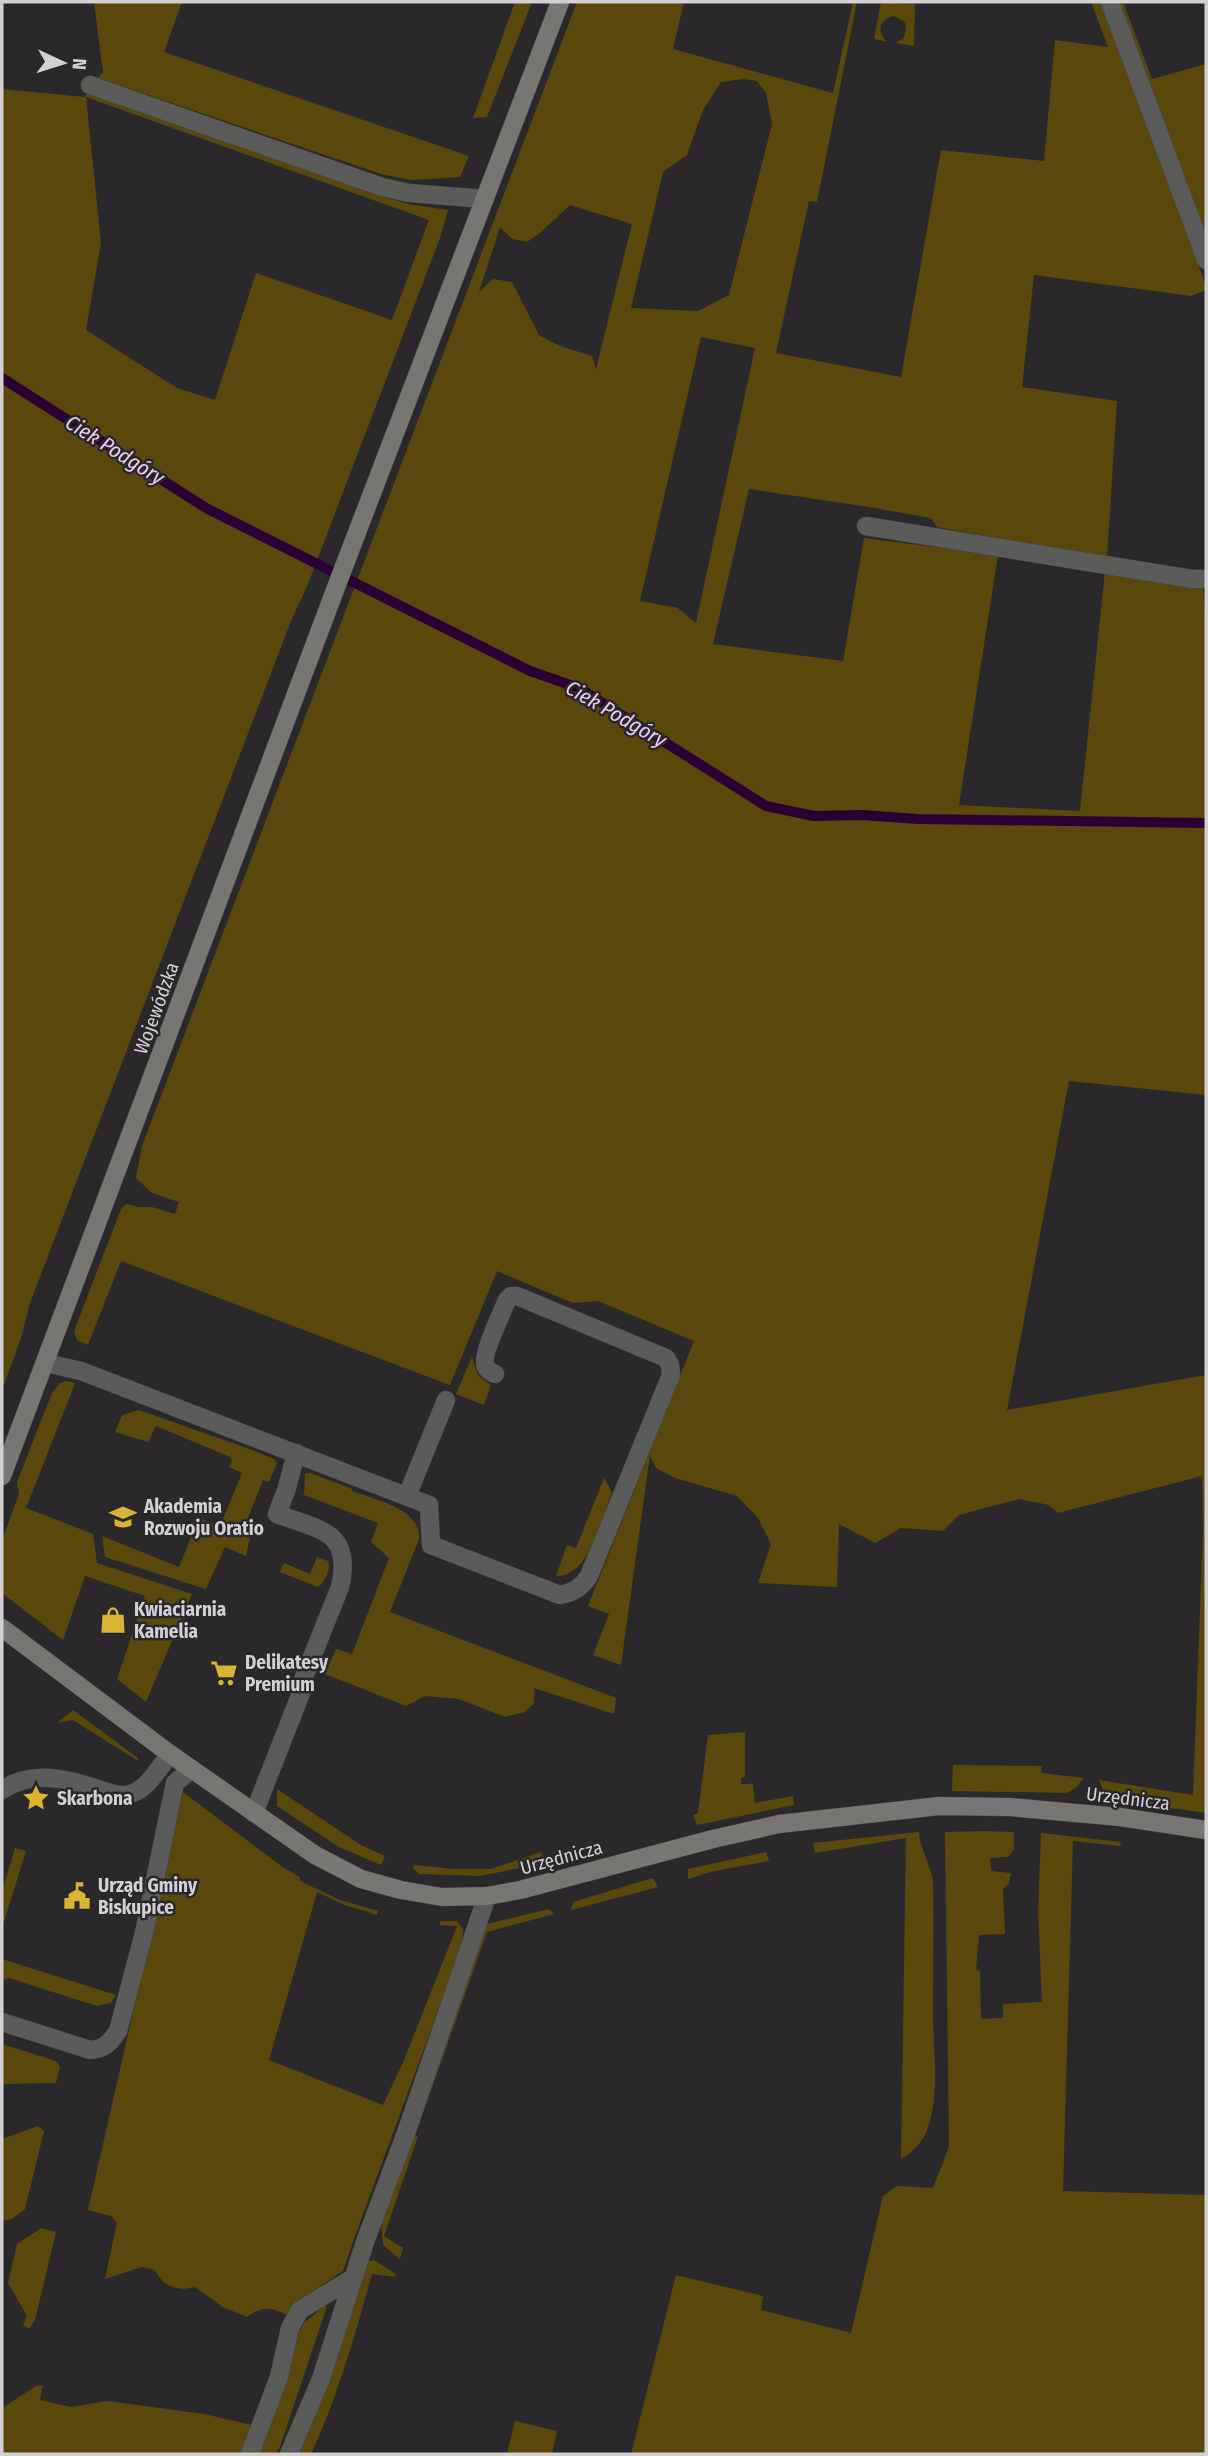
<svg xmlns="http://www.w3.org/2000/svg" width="1208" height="2456" viewBox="0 0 1208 2456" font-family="'Fira Sans Condensed',sans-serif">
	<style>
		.green { fill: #59480b; fill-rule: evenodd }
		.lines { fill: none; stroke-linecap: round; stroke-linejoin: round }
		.stream { stroke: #2a0134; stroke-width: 10 }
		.lane-casing { stroke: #464346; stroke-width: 19 }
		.street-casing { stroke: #464346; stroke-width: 19 }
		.secondary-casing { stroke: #464346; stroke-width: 19 }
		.lane { stroke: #5b5b59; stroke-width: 18 }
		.street { stroke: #5b5b59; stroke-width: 18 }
		.secondary { stroke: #777673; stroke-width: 18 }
		.labels { text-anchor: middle; stroke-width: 5; stroke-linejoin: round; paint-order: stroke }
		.street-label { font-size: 19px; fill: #d2d0d2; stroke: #2b282b }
		.poi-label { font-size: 19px; font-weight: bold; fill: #d2d0d2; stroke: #2b282b; text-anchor: start }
		.water-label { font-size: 21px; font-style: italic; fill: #eaccf3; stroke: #2b282b }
	</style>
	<rect width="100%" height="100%" fill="#2b282b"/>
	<path class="green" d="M 94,2 L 182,2 L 164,52 L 469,156 L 460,177 L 411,180 L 381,174 L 98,78 L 103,72 Z
		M 515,2 L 532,2 L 487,117 L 473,118 Z
		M 577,2 L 684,2 L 673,49 L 833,93 L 853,2 L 857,2 L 817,202 L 809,201 L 776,353 L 901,377 L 941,150 L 1044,161 L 1055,40 L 1108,47 L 1091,2 L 1102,2 L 1147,118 L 1206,287 L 1206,290 L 1191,296 L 1034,275 L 1022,387 L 1117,401 L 1107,558 L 937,527 L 931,518 L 869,507 L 749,489 L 713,644 L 843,661 L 864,538 L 998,555 L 959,805 L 1080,811 L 1105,571 L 1203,586 L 1206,629 L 1206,1095 L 1069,1081 L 1007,1410 L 1206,1375 L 1206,1813 L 1114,1800 L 1105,1796 L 1099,1780 L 1193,1795 L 1203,1530 L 1202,1476 L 1058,1513 L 1049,1505 L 1019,1499 L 959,1515 L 943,1531 L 901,1528 L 875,1543 L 839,1524 L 837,1587 L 758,1583 L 771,1544 L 758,1518 L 737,1496 L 675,1478 L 656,1468 L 650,1455 L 621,1665 L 593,1655 L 609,1614 L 588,1606 L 694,1341 L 598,1301 L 573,1303 L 497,1271 L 450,1385 L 121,1261 L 88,1345 L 77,1340 L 74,1331 L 121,1209 L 126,1204 L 139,1207 L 152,1207 L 175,1214 L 179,1202 L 152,1193 L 136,1178 L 142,1146 ZM 743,79 L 757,81 L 766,93 L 772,124 L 729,295 L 698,311 L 631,308 L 663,172 L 687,155 L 703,110 L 721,82 ZM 570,205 L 632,224 L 596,369 L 592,356 L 560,346 L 539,335 L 512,282 L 493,279 L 479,292 L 500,227 L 512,239 L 527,242 L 540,233 ZM 701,337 L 755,348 L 696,623 L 678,608 L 640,601 Z
		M 881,2 L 915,4 L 914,46 L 895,43 L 903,39 L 906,31 L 905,22 L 894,16 C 879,19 876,32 887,42 L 874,39 Z
		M 1118,2 L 1123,2 L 1152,79 L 1206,64 L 1206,236 Z
		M 2,89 L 85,97 L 88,91 L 377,195 L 409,204 L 448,210 L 440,238 L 308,584 L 291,621 L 30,1303 L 21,1338 L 2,1390 ZM 86,97 L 429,220 L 392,320 L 256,273 L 215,400 L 177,388 L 86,330 L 101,243 Z
		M 472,1357 L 478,1375 L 491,1385 L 484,1405 L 456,1394 Z
		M 66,1381 L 75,1383 L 74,1386 L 26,1508 L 93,1534 L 97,1563 L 192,1594 L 146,1702 L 117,1679 L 145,1596 L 85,1576 L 63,1640 L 2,1593 L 2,1540 L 19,1494 L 17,1482 L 52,1393 L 60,1383 Z
		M 139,1410 L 252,1450 L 274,1459 L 277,1463 L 269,1482 L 263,1480 L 241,1535 L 250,1538 L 246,1556 L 225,1547 L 206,1589 L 105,1557 L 102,1536 L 179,1567 L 199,1518 L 220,1526 L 242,1473 L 229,1467 L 232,1461 L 230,1457 L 156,1426 L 148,1442 L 115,1432 L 122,1415 Z
		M 310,1473 L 352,1489 L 352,1491 C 375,1500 421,1508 419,1539 L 390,1612 L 616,1698 L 614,1714 L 534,1688 L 534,1703 L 525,1712 L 505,1717 L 459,1699 L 425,1696 L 406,1706 L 325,1674 L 336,1649 L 352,1654 L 389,1558 L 371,1542 L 378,1523 L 304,1495 L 305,1474 Z
		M 604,1478 L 612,1492 C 602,1519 590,1576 556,1576 L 567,1545 L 576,1548 Z
		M 317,1557 L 328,1561 C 331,1569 325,1583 318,1587 L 280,1572 L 284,1563 L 310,1574 Z
		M 73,1710 L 138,1758 L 138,1761 L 73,1720 L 57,1723 Z
		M 745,1732 L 745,1777 L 741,1778 L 741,1784 L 753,1784 L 755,1803 L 793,1796 L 794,1805 L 697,1825 L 693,1815 L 698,1813 L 708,1735 Z
		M 953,1765 L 1042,1766 L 1041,1773 L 1084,1778 L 1076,1788 L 1066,1793 L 952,1791 Z
		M 277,1789 L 361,1845 L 385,1856 L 381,1865 L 339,1847 L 277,1806 Z
		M 183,1792 L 284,1868 L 300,1877 L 300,1881 L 340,1900 L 378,1911 L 377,1915 L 345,1905 L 317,1892 L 269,2060 L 383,2105 L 404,2060 L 457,1926 L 440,1925 L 440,1921 L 457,1921 L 463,1929 L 462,1942 L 438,2011 L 355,2236 L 343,2271 L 310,2293 L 286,2315 C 271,2306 261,2307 247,2317 L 223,2307 L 195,2287 C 178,2292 162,2286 155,2270 L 142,2267 L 105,2279 L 117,2222 L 111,2216 L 88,2210 Z
		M 985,1831 L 1014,1832 L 1014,1850 L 1008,1857 L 990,1858 L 991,1871 L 1011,1873 L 1009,1883 L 1003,1889 L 1005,1934 L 979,1935 L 976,1970 L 980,1971 L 981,2019 L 1003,2018 L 1003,2004 L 1042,2002 L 1038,1913 L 1041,1833 L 1121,1842 L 1120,1846 L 1073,1841 L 1063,2191 L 1206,2195 L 1206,2454 L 631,2454 L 676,2275 L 763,2296 L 761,2310 L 851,2333 L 883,2196 L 897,2186 L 933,2188 L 949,2147 L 945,1832 Z
		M 919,1832 C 919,1844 930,1866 933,1879 C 934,1924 933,1969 933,2014 C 933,2051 940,2092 928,2127 C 924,2141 913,2152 901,2159 L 906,1838 L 815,1853 L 813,1843 Z
		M 15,1848 L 26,1851 L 2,1928 L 2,1892 Z
		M 541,1852 L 544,1863 L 480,1876 L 419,1874 L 413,1868 L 414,1865 L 455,1869 L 491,1869 Z
		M 766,1852 L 769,1861 L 714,1871 L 688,1879 L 688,1869 Z
		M 653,1878 L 658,1887 L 571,1910 L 573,1902 Z
		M 549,1909 L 554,1914 L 487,1932 L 415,2136 L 418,2136 L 384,2236 L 403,2248 L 400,2259 L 383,2245 L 381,2225 L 409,2137 L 483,1929 L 487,1924 Z
		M 2,1959 L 116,1995 L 111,2003 L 97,2006 L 9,1978 L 2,1980 Z
		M 2,2044 L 56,2061 L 60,2067 L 56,2083 L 2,2084 Z
		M 38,2126 L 44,2131 L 25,2209 L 12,2219 L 2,2221 L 2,2139 Z
		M 41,2228 L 56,2232 L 35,2320 L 29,2329 L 23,2325 L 27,2316 L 8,2283 L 17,2244 Z
		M 374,2260 L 396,2274 L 395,2277 L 372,2274 C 355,2335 338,2396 311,2454 L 298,2454 L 326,2389 L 365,2267 L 369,2261 Z
		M 324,2306 L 327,2306 L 280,2447 L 275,2454 L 260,2454 L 284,2388 L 296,2338 L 304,2323 Z
		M 43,2385 L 40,2400 L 71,2407 L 107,2401 L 204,2414 L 256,2426 L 242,2454 L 2,2454 L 2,2408 L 36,2386 Z
		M 515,2421 L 557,2431 L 552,2454 L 507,2454 Z"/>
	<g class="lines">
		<path class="stream" d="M 2,378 L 206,508 L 530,671 L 579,688 L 766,806 L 814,816 L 862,815 L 918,819 L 1206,823"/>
		<defs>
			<path id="lane" d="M 90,85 L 382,187 L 409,193 L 485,199
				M 866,526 L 1192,579 L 1206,579
				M 46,1363 L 81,1371 L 429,1505 L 431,1545 L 560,1595 C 574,1592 581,1588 589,1576 L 671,1375 L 670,1365 L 666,1358 L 517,1296 L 511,1296 L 507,1300 C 502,1313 480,1357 486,1367 C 488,1371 491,1372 495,1374
				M 407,1496 L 446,1400
				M 2,1790 C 33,1769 68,1779 101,1790 C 111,1793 123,1798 133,1793 C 148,1788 160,1766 170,1754
				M 254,1813 L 303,1688 L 302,1682 L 340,1587 C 353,1531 320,1530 277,1514 L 287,1488 L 296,1453
				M 2,2022 L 90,2050 C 104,2049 110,2043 118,2031 L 144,1933 L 175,1783 L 192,1769
				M 250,2454 L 279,2377 L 290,2328 L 300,2310 L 353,2278"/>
			<path id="street" d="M 1110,2 L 1206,260
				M 289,2454 L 321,2379 L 365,2242 L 406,2133 L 487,1896"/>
			<path id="secondary" d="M 2,1476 L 335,590 L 560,2
				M 2,1628 L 170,1754 L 315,1855 L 361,1879 L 401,1890 L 442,1897 L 487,1896 L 520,1890 L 713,1839 L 779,1824 L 939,1806 L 1009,1807 L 1120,1817 L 1206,1830"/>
		</defs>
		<use href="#lane" class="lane-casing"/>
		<use href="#street" class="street-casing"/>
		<use href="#secondary" class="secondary-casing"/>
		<use href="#lane" class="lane"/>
		<use href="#street" class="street"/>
		<use href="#secondary" class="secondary"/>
	</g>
	<defs>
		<symbol id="school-bare" viewBox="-9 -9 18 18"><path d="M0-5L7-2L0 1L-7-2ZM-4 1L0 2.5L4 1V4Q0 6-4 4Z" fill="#d9b334" stroke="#2b282b" stroke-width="2.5" paint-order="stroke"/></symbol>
		<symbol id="shop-bare" viewBox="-9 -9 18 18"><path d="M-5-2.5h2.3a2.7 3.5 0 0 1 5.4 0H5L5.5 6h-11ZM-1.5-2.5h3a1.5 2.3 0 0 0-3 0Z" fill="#d9b334" stroke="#2b282b" stroke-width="2.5" paint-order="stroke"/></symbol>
		<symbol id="supermarket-bare" viewBox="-9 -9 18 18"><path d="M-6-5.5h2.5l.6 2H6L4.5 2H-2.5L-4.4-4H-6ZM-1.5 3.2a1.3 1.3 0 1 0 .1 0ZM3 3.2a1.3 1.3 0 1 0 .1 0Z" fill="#d9b334" stroke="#2b282b" stroke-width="2.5" paint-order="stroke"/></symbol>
		<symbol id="sight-bare" viewBox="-9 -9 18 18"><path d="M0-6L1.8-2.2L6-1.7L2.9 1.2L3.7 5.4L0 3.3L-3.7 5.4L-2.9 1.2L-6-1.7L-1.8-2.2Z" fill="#d9b334" stroke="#2b282b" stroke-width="2.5" paint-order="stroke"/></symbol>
		<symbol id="civic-bare" viewBox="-9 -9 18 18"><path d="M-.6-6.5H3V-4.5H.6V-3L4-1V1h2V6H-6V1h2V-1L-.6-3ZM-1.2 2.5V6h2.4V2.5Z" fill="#d9b334" stroke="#2b282b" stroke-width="2.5" paint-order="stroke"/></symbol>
	</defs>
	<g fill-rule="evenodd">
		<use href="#school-bare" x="104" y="1498" width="38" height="38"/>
		<use href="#shop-bare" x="94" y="1601" width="38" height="38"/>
		<use href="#supermarket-bare" x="205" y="1654" width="38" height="38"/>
		<use href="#sight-bare" x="17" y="1779" width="38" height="38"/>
		<use href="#civic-bare" x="58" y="1877" width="38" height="38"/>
	</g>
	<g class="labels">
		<g class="street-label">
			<text transform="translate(156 1008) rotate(-70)" y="7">Wojewódzka</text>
			<text transform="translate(1128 1798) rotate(7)" y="7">Urzędnicza</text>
			<text transform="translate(561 1857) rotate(-15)" y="7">Urzędnicza</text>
		</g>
		<g class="poi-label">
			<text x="144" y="1513">Akademia<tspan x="144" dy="22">Rozwoju Oratio</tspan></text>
			<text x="134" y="1616">Kwiaciarnia<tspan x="134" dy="22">Kamelia</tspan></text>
			<text x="245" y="1669">Delikatesy<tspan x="245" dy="22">Premium</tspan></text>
			<text x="57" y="1805">Skarbona</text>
			<text x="98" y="1892">Urząd Gminy<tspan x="98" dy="22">Biskupice</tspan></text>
		</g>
		<g class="water-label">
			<text transform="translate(115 450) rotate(32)" y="7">Ciek Podgóry</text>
			<text transform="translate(616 714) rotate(30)" y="7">Ciek Podgóry</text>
		</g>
	</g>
	<rect width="1208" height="2456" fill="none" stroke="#d2d0d2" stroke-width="7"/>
	<g transform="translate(63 63) rotate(94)" stroke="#2b282b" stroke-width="5" paint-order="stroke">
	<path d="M0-5L12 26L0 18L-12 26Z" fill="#d2d0d2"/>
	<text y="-10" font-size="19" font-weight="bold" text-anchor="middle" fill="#d2d0d2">N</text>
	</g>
</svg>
